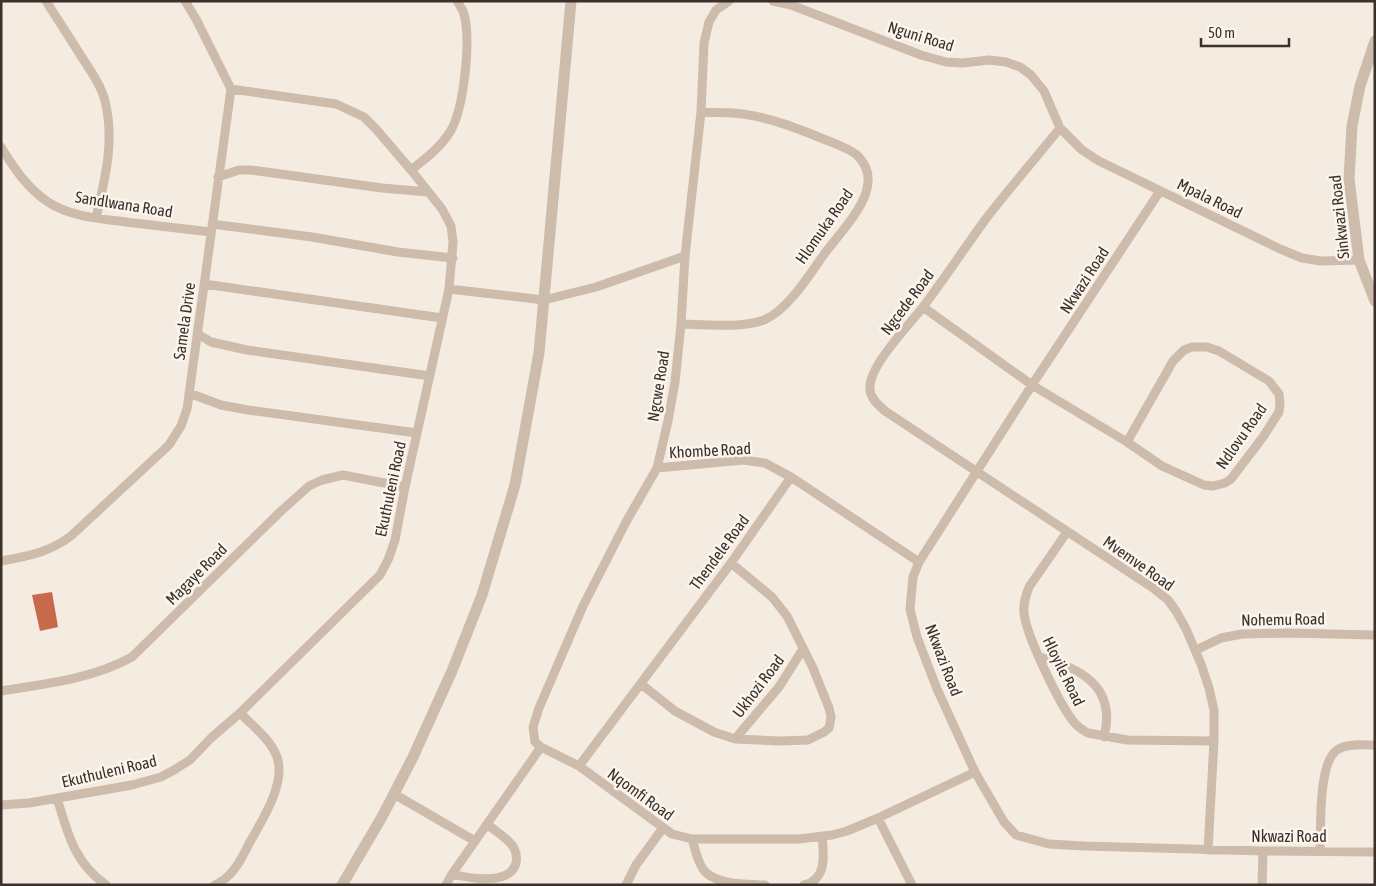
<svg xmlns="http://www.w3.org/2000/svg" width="1376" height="886" viewBox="0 0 1376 886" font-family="'Asap Condensed',sans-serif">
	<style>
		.building { fill: #c8694b }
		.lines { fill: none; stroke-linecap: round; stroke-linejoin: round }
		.minor { stroke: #cdbbac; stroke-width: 9 }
		.tertiary { stroke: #cdbbac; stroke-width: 11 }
		.labels { text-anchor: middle; stroke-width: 5; stroke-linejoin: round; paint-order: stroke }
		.street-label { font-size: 16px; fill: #3b302b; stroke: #fbf5ee }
	</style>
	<rect width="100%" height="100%" fill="#f4ebe1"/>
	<path class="building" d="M 52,592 L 58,627 L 40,631 L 32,595 Z"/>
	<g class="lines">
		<path class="minor" d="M 46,1 C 58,20 70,38 81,56 C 90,70 101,85 105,101 C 115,141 105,179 96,218
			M 729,1 L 716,10 L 709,22 L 704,43 L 701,112 L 685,256 L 681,324 L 675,382 L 668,421 L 657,468 L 626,522 L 583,606 L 539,708 L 533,727 L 535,742 L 541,747 L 579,766 L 672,834 L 692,839 L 799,839 L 832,835 L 847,831 L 878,818 L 975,772
			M 773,1 L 791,5 L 921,55 L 946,62 L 963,63 L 989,60 L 1006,62 L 1020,67 L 1031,75 L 1044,91 L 1060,128 L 1082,150 L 1099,161 L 1280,249 L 1302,258 L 1321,261 L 1359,260
			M 1060,128 C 1035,159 1009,189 985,220 C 964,249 944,279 923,307 C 909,325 871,364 870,386 C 869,397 877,404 885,411 L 1153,588 L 1168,600 L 1176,611 L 1186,629 L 1201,664 L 1209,688 L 1214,710 L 1214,741 L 1208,850
			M 1,147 C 14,168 27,188 48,202 C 72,218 106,219 134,223 C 159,226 185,229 211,232
			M 411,170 C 425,159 440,148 450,132 C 464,109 472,37 463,11 C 461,8 459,4 457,1
			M 218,177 L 239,170 L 251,170 L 382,188 L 428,192
			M 1160,191 L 1032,385 L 919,562 L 913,577 L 910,609 L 917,637 L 937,689 L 975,772 L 1004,822 L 1016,835 L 1049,844 L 1084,846 L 1263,851 L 1375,852
			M 212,224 L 312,237 L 398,252 L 453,258
			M 204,284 L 442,318
			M 449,289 L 544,300 L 596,287 L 685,256
			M 923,307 L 1032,385 L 1127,442 L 1162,466 L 1204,485 L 1213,486 L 1225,483 L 1231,479 L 1263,437 L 1279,412 L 1280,403 L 1279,394 L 1269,381 L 1219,351 L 1207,347 L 1192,347 L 1184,350 L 1173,361 L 1127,442
			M 681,324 C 707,324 739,329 764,320 C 788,310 810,274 825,253 C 839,234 867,206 868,182 C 869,172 864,162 857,155 C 848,148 836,144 826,140 C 799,129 772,118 743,114 C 729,112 714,113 701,112
			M 198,334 L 211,342 L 247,350 L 430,376
			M 189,393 L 221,405 L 248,410 L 417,433
			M 657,468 L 743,460 L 765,463 L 791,477 L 919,562
			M 1067,532 L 1029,587 C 1026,595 1023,603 1024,613 C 1026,635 1059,703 1073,721 C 1077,726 1082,730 1088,733 L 1127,740 L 1214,741
			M 1,561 C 28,556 48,553 71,536 L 169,445 L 181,426 L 187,409 L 231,89 L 196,19 L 185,1
			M 1196,650 L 1221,638 L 1242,634 L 1287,633 L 1375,635
			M 1040,657 C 1081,668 1117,687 1104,737
			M 641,684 L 675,711 L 714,732 L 735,739 L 780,741 L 808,740 L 824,732 L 829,728 L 831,717 L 829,708 L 813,668 L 787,616 L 772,597 L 731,563
			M 1,691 C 46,684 92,679 132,657 L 281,511 L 309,486 L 322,480 L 343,475 L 405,487
			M 735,739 L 779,687 L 803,649
			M 579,766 L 731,563 L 791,477
			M 394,794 L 475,841
			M 57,798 C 68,834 74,862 106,885
			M 1,805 L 29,803 L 132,785 L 161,777 L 174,770 L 190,760 L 211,738 L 240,713 L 380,575 L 388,560 L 395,540 L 405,487 L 449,289 L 453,242 L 451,226 L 442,209 L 411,170 L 376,129 L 364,117 L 336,104 L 231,89
			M 878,818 L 912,885
			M 692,839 C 695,849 697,860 703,869 C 713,885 748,884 765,885
			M 1320,850 C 1321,828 1318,763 1337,750 C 1346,743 1364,745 1375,745
			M 452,874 C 468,878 510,886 516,863 C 517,858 516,852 514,848 C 508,838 495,831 487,824
			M 215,885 C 221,882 227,878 231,873 C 240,864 245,851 251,840 C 263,819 286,783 277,757 C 271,740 253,726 240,713
			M 446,885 L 452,874 L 541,747
			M 626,885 L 636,865 L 663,828
			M 804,885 C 827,880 824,855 822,836
			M 1262,885 L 1263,851"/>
		<path class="tertiary" d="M 1375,41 L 1360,86 L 1352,126 L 1349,179 L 1359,260 L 1375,301
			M 342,885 L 383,815 L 413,757 L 452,671 L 482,595 L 515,485 L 539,353 L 571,1"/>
	</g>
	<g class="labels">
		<g class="street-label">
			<text transform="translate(921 36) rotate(17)" y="6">Nguni Road</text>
			<text transform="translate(1210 198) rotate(26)" y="6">Mpala Road</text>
			<text transform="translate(124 204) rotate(9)" y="6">Sandlwana Road</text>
			<text transform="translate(1339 217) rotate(-96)" y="6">Sinkwazi Road</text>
			<text transform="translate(824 226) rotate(-55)" y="6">Hlomuka Road</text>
			<text transform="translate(1084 280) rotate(-57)" y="6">Nkwazi Road</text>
			<text transform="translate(907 302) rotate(-53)" y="6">Ngcede Road</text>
			<text transform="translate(184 321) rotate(-82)" y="6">Samela Drive</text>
			<text transform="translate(658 386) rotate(-81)" y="6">Ngcwe Road</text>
			<text transform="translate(1241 436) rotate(-55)" y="6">Ndlovu Road</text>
			<text transform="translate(710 450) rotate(-3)" y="6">Khombe Road</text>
			<text transform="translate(390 489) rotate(-78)" y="6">Ekuthuleni Road</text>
			<text transform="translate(719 552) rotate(-54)" y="6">Thendele Road</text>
			<text transform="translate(1139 563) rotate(35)" y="6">Mvemve Road</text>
			<text transform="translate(196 574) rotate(-45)" y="6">Magaye Road</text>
			<text transform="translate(1283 619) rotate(-1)" y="6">Nohemu Road</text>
			<text transform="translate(944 660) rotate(69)" y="6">Nkwazi Road</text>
			<text transform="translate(1064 671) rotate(64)" y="6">Hloyile Road</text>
			<text transform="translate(758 686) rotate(-53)" y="6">Ukhozi Road</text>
			<text transform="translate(109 771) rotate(-13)" y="6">Ekuthuleni Road</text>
			<text transform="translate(641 794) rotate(36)" y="6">Nqomfi Road</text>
			<text x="1289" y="842">Nkwazi Road</text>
		</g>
	</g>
	<rect width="1376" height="886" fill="none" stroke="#3b302b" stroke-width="5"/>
	<path d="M1201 38v8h88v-8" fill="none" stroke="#3b302b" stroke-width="2.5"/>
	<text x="1208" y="38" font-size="15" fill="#3b302b" stroke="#fbf5ee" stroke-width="4" paint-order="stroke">50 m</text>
</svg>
